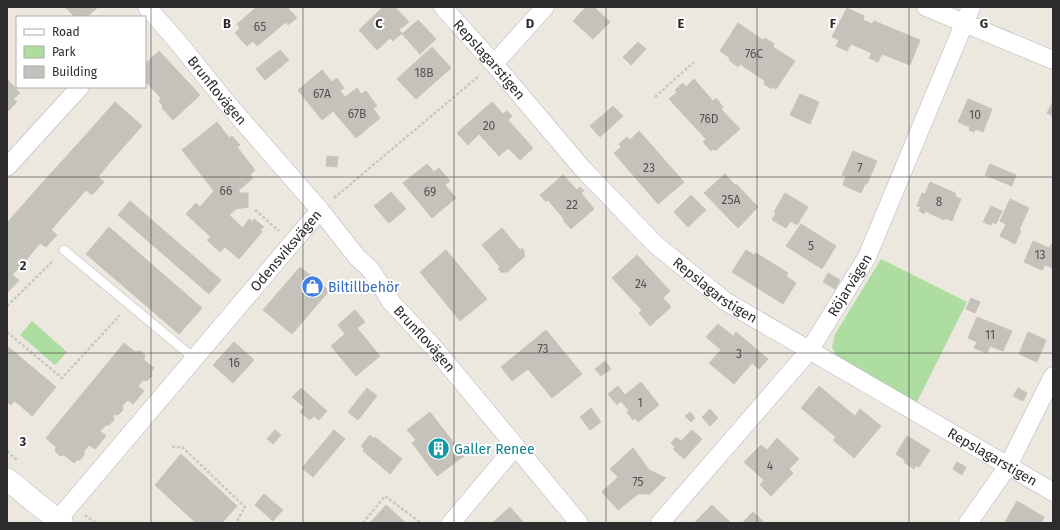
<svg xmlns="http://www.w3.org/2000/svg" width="1060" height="530" viewBox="0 0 1060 530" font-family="'Fira Sans',sans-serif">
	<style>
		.green { fill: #aedda2 }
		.building { fill: #c5c2bb; stroke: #c8c4b9 }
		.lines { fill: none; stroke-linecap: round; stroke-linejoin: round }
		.lane-casing { stroke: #b3b4be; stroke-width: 10 }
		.street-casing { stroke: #b3b4be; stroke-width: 19 }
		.secondary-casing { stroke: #b3b4be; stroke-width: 23 }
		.path { stroke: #c8c8c8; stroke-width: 2.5; stroke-dasharray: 3 2; stroke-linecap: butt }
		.lane { stroke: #fff; stroke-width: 9 }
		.street { stroke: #fff; stroke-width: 18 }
		.secondary { stroke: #fff; stroke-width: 22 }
		.grid { fill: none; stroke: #2c2c2c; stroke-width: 1; stroke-opacity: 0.55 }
		.labels { text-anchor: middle; stroke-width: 4; stroke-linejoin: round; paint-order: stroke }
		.number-label { font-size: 12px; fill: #525250 }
		.street-label { font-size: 14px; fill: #2c2c2c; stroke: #fff }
		.shop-label { font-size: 14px; fill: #366cbe; stroke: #fff; text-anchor: start }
		.culture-label { font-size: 14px; fill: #0d838f; stroke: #fff; text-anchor: start }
		.grid-label { font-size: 13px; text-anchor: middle; font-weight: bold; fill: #2c2c2c; stroke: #fff; stroke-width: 4; stroke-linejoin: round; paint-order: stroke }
	</style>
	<rect width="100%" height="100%" fill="#ece8e0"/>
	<path class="green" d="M 881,259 L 967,302 L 917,402 L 837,358 L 832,347 L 835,334 Z
		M 32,321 L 67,352 L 55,365 L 20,335 Z"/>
	<path class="building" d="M 65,7 L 98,7 L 87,17 L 75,17 Z
		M 257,7 L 287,7 L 297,18 L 288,25 L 286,22 L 257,46 L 253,41 L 247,46 L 235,33 L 240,28 L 237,24 Z
		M 383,7 L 395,7 L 409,22 L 399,30 L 402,33 L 393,41 L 390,38 L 377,50 L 359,30 Z
		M 586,7 L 594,7 L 610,22 L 593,39 L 573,21 Z
		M 847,8 L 864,16 L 863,20 L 872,24 L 874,21 L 920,40 L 910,65 L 882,54 L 878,62 L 869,58 L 872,53 L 851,44 L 847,51 L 836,46 L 839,40 L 832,37 Z
		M 418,20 L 436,39 L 420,54 L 402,34 Z
		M 738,23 L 763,40 L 765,38 L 774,44 L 773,47 L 795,61 L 776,89 L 773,87 L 772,89 L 764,84 L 765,81 L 740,64 L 738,67 L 729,60 L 730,58 L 720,51 Z
		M 638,42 L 646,49 L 631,65 L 623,57 Z
		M 432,47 L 451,68 L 416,99 L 397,79 Z
		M 280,50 L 289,60 L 265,80 L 256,69 Z
		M 159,51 L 200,95 L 173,120 L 162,108 L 163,106 L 159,101 L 161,98 L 145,81 L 145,64 Z
		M 322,70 L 332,82 L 337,78 L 344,88 L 340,91 L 345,97 L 339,102 L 341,105 L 322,120 L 298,90 Z
		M 7,79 L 20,93 L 13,99 L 17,102 L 7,112 Z
		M 694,79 L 713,101 L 716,98 L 723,107 L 721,109 L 740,129 L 715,151 L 713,149 L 711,151 L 703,142 L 706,139 L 669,99 L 677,92 L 675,90 L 683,83 L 686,87 Z
		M 357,88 L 361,94 L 366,91 L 377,106 L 373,108 L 380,118 L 356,138 L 333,111 L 341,105 L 339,102 Z
		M 800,94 L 819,102 L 810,124 L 790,115 Z
		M 968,99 L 992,109 L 983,132 L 976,129 L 974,132 L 969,130 L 970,127 L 958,122 Z
		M 1053,101 L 1053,116 L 1047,113 Z
		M 115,102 L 142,126 L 110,162 L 83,138 Z
		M 492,102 L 503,114 L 507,111 L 512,116 L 508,120 L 533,148 L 520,160 L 508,148 L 499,156 L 479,134 L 468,145 L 457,133 Z
		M 613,106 L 623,116 L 600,137 L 590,126 Z
		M 217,122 L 229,138 L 232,136 L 240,145 L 237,147 L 255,170 L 250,175 L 253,178 L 239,190 L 239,193 L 248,193 L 248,207 L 236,209 L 229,215 L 243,228 L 249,219 L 253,222 L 254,219 L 264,227 L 260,229 L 262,232 L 239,259 L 225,247 L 220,252 L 207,240 L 211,237 L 186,214 L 196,203 L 200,207 L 214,191 L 182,150 Z
		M 639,131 L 684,182 L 658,204 L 614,153 L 621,147 L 619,144 L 627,137 L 630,140 Z
		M 83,138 L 110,162 L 98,177 L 104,182 L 92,195 L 86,190 L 64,215 L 35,191 Z
		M 853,151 L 877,161 L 867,184 L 865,184 L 861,193 L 843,185 L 846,176 L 842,175 Z
		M 327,156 L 338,157 L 337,167 L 326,166 Z
		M 427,164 L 434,172 L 439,168 L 450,181 L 445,185 L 456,198 L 432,218 L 403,183 Z
		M 990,164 L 1016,175 L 1012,186 L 985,175 Z
		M 725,174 L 735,185 L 736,184 L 758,207 L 738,228 L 704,193 Z
		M 563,175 L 577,190 L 580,187 L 584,191 L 581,193 L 594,209 L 571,229 L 563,220 L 564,219 L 548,200 L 546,202 L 540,195 Z
		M 930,182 L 955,193 L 955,196 L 961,199 L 952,221 L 945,218 L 944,220 L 925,211 L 924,214 L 919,211 L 921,207 L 917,206 L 922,193 L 925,194 Z
		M 35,191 L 64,215 L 51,230 L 57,235 L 46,247 L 40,243 L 27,259 L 7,243 L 7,223 Z
		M 391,192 L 406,209 L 389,223 L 374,206 Z
		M 785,193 L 808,207 L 797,225 L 791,221 L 786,228 L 772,220 L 776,213 L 774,212 Z
		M 691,195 L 706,210 L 688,227 L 674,212 Z
		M 1010,199 L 1029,208 L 1019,230 L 1021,231 L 1015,244 L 1000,236 L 1006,224 L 1000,221 Z
		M 130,201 L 221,280 L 209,294 L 118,215 Z
		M 991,206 L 1002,211 L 996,224 L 992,222 L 991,225 L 983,222 Z
		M 801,224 L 836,246 L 822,269 L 786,246 Z
		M 109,227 L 202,308 L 179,334 L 86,254 Z
		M 502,228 L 520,250 L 522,248 L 525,252 L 523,253 L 525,256 L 506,273 L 505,271 L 502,273 L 498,269 L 500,267 L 482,245 Z
		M 1033,241 L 1049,248 L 1053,242 L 1053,268 L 1045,265 L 1042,270 L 1024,262 Z
		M 7,243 L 27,259 L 12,275 L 19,280 L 7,293 Z
		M 446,250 L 487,299 L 460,321 L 420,272 Z
		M 746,250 L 754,255 L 756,253 L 788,273 L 786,276 L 796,283 L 783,304 L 732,272 Z
		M 637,255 L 670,291 L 663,298 L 671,307 L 650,326 L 639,313 L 642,310 L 612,278 Z
		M 300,267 L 329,291 L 292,334 L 263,310 Z
		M 828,273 L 840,280 L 835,289 L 823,282 Z
		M 971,298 L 980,302 L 975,313 L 966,309 Z
		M 355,310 L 365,322 L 357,328 L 380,356 L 356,376 L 331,346 L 345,334 L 338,325 Z
		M 977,317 L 1012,331 L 1003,351 L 990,346 L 987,353 L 974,348 L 977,342 L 968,338 Z
		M 718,324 L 733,336 L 736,332 L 768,359 L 759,369 L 752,363 L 734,384 L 709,363 L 721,350 L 706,337 Z
		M 546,330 L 582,374 L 552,398 L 528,369 L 512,381 L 501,367 Z
		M 1028,332 L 1046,340 L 1037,362 L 1019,354 Z
		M 234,342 L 254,360 L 233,383 L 213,365 Z
		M 124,343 L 135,352 L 140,351 L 145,355 L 144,360 L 154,368 L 151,372 L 152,376 L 147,381 L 143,380 L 138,386 L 144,391 L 133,404 L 128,400 L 122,406 L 123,410 L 118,415 L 115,414 L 113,416 L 114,420 L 109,425 L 106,425 L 100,431 L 106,436 L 95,449 L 89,445 L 84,451 L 84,455 L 80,460 L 77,460 L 74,463 L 64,455 L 60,456 L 55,451 L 56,447 L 46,438 Z
		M 7,346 L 56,387 L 32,416 L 15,401 L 11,405 L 7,402 Z
		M 605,361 L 611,369 L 601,376 L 595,369 Z
		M 641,382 L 659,405 L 638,422 L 635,418 L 633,420 L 627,412 L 629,411 L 621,401 L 617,405 L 608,394 L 618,386 L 625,395 Z
		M 819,386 L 855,416 L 860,409 L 881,426 L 854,458 L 833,440 L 836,437 L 801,408 Z
		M 301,388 L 327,411 L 319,420 L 314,416 L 310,420 L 300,412 L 304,407 L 292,397 Z
		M 367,388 L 377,396 L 358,420 L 348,412 Z
		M 1018,388 L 1027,393 L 1023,401 L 1013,396 Z
		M 591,408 L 601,422 L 590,430 L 580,417 Z
		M 710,409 L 718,418 L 710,426 L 702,417 Z
		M 430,412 L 464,456 L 437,476 L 412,443 L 416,440 L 407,430 Z
		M 690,412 L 695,418 L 691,422 L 685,416 Z
		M 275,430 L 281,435 L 273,444 L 267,439 Z
		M 334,430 L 345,439 L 313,477 L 302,468 Z
		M 692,430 L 702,439 L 684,459 L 673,449 L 675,447 L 671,443 L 676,437 L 681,441 Z
		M 370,435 L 374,439 L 375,437 L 402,459 L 390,474 L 363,451 L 364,449 L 361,446 Z
		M 907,436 L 930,450 L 919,467 L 916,465 L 914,469 L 904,462 L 905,460 L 896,454 Z
		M 777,438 L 799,459 L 789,469 L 793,473 L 771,496 L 760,485 L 764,480 L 744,462 L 761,445 L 767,450 Z
		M 633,448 L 649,470 L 666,478 L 650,494 L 638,494 L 618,510 L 602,492 L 618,477 L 610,469 Z
		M 181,454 L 237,506 L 222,523 L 196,523 L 155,485 Z
		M 957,462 L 966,467 L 962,475 L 953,469 Z
		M 264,494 L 283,510 L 273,521 L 255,505 Z
		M 1017,501 L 1044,517 L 1041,523 L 1005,522 Z
		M 386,505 L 406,523 L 370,523 Z
		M 712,505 L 731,523 L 694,523 Z
		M 510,507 L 524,523 L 492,523 Z
		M 753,512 L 765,523 L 742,523 Z"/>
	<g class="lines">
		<defs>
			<path id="lane" d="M 64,250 L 195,359"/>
			<g id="street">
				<path id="s1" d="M 147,7 L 177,41 L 226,102 L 320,210 L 357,257 L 370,269 L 382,287 L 391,302 L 435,349 L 579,523"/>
				<path id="s2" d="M 443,7 L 494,64 L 582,168 L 655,244 L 725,301 L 1053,492"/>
				<path d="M 926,7 L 1053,60"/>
				<path d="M 494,64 L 545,7"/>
				<path d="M 7,167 L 80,87"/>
				<path id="s3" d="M 55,523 L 320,210"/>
				<path d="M 451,523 L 515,447"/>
				<path id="s4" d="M 660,523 L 809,351 L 867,257 L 971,7"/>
				<path d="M 968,523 L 1008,466 L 1053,376"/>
			</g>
			<path id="secondary" d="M 7,479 L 36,503 L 62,523"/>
		</defs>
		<use href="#lane" class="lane-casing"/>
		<use href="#street" class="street-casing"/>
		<use href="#secondary" class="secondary-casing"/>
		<path class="path" d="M 655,97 L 694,62
			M 334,198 L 480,75
			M 255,210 L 279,231
			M 7,306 L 54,260
			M 7,332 L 62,378 L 120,315
			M 172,447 L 182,447 L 245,507 L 236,523
			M 7,451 L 17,460
			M 85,515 L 96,523
			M 363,523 L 385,496 L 421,523"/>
		<use href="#lane" class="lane"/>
		<use href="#street" class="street"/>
		<use href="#secondary" class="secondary"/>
	</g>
	<path class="grid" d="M 151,7 L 151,523M 303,7 L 303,523M 454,7 L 454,523M 606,7 L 606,523M 757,7 L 757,523M 909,7 L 909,523M 7,177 L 1053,177M 7,353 L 1053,353"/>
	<defs>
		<symbol id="shop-disc" viewBox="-11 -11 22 22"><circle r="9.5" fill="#3f7fe0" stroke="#fff"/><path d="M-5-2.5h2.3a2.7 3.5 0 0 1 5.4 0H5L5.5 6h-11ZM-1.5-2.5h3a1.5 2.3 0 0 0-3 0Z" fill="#fff"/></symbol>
		<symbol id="building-disc" viewBox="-11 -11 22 22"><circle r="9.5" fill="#0f9aa8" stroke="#fff"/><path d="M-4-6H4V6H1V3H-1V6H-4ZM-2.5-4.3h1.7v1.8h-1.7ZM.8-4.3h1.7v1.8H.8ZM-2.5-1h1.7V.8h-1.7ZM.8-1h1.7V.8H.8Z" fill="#fff"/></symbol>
	</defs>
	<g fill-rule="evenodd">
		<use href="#shop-disc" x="300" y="274" width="25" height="25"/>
		<use href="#building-disc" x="426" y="436" width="25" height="25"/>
	</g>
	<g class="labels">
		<g class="number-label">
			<text x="260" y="31">65</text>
			<text x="754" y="58">76C</text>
			<text x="424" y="77">18B</text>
			<text x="322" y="98">67A</text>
			<text x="357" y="118">67B</text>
			<text x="975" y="119">10</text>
			<text x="709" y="123">76D</text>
			<text x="489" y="130">20</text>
			<text x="649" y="172">23</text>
			<text x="860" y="172">7</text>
			<text x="226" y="195">66</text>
			<text x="430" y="196">69</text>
			<text x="731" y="204">25A</text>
			<text x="939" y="206">8</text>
			<text x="572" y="209">22</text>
			<text x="811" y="250">5</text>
			<text x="1040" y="259">13</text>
			<text x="641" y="288">24</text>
			<text x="990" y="339">11</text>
			<text x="543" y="353">73</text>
			<text x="739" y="358">3</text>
			<text x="234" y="367">16</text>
			<text x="640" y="407">1</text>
			<text x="770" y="470">4</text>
			<text x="638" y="486">75</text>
		</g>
		<g class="street-label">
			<text dy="5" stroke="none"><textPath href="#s2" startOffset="70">Repslagarstigen</textPath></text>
			<text dy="5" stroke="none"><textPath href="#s1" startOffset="109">Brunflovägen</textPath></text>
			<text dy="5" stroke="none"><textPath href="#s3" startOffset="357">Odensviksvägen</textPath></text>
			<text dy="5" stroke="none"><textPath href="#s4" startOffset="305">Röjarvägen</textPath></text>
			<text dy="5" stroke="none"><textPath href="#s2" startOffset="394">Repslagarstigen</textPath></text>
			<text dy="5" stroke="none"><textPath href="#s1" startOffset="433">Brunflovägen</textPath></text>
			<text dy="5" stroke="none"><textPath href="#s2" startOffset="718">Repslagarstigen</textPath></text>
		</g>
		<g class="shop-label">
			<text x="328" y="292">Biltillbehör</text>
		</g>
		<g class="culture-label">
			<text x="454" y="454">Galler Renee</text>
		</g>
	</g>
	<g class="grid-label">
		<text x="227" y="28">B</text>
		<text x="379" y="28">C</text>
		<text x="530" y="28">D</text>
		<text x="681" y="28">E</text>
		<text x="833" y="28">F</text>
		<text x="984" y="28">G</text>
		<text x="23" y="270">2</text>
		<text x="23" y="446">3</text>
	</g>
	<rect width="1060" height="530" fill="none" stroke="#2c2c2c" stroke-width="16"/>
	<rect x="16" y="16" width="130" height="72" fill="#ffffff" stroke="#ababab"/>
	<rect x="24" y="29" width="20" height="6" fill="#ffffff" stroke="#ababab"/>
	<text x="52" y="36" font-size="12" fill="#2c2c2c">Road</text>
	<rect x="24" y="46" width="20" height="12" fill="#aedda2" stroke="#ababab"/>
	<text x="52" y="56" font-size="12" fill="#2c2c2c">Park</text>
	<rect x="24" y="66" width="20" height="12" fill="#c5c2bb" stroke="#ababab"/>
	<text x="52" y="76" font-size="12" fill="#2c2c2c">Building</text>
</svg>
